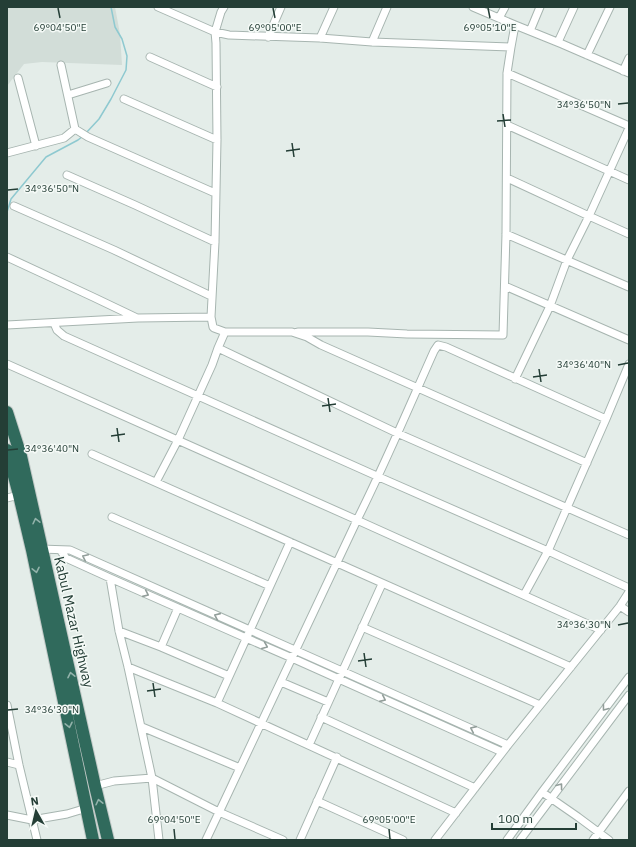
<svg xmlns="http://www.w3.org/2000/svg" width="636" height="847" viewBox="0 0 636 847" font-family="'IBM Plex Sans',sans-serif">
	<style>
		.built { fill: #d2ddd8 }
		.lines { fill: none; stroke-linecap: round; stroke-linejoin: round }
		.stream { stroke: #8ec9d0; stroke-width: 1.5 }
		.street-casing { stroke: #a7b5b0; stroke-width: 9 }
		.highway-casing { stroke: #c2c9c7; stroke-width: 14 }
		.street { stroke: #fff; stroke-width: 7 }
		.highway { stroke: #306a5c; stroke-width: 12 }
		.oneway { stroke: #92b2aa }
		.oneway2 { stroke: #929e9a }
		.ticks { fill: none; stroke: #243e36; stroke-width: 1.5 }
		.labels { text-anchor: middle; stroke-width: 3; stroke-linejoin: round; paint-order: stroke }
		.street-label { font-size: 14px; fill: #243e36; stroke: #f5faf7 }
		.ticks-label { font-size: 10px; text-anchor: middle; fill: #243e36; stroke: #f5faf7; stroke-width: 3; stroke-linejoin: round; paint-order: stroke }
	</style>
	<rect width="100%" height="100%" fill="#e4ede9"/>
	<path class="built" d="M 7,7 L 115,7 L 120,34 L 122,65 L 42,62 L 24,64 L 7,86 Z"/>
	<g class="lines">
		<path class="stream" d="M 86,133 L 99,119 L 111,99 L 126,70 L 127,56 L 122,39 L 115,27 L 111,7
			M 7,212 L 11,199 L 46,157 L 78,140 L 83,136"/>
		<defs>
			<path id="street" d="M 158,7 L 215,32 L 229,35 L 320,38 L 372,42 L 511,47
				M 224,7 L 221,12 L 215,32 L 216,43 L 217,140 L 215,242 L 211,317 L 213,327 L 214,328 L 225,332 L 292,332 L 307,337 L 321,345 L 587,463
				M 473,7 L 515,25 L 562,44 L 629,73
				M 499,18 L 505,7
				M 530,31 L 540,7
				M 268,37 L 281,7
				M 320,38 L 334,7
				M 372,42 L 387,7
				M 558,42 L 574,7
				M 587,55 L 610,7
				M 150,57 L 217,87
				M 623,71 L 629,58
				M 507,73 L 629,126
				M 18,78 L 36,146
				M 68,95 L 107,83
				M 124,99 L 217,140
				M 507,125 L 629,180
				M 75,129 L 88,137 L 215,193
				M 7,153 L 64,138 L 75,129 L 61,65
				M 67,175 L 135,205 L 215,242
				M 507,178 L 589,216 L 629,234
				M 14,206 L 114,250 L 211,296
				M 506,234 L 629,287
				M 7,257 L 93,297 L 137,318
				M 505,286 L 629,340
				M 54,323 L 57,330 L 64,336 L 379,477 L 548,551 L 629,588
				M 7,325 L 138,318 L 211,317
				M 298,332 L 368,332 L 407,334 L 503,335 L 506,234 L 507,73 L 511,47 L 515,25
				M 218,348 L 397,433 L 629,535
				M 7,364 L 357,520 L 601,630
				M 515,379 L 550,306 L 567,260 L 589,216 L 629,128
				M 92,454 L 571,667
				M 156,482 L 178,440 L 212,365 L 218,348 L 225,332
				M 7,498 L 19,495
				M 112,517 L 270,586
				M 40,549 L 70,550 L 342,671 L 508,745
				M 60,550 L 66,558 L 110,578 L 246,638 L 292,658 L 502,752
				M 110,578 L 119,631 L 128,667 L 152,778 L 159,840
				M 524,595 L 548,551 L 606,419 L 629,364
				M 620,606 L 629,612
				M 362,627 L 540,705
				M 119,631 L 161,647 L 229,676
				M 161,647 L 178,608
				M 128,667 L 217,703 L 456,813
				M 281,682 L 328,702
				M 217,703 L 290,542
				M 7,705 L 19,765 L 37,840
				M 321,717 L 475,788
				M 142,727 L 240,768
				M 309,745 L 382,584
				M 7,762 L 19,765
				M 95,786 L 114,781 L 152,778 L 219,812 L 283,840
				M 542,792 L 578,817 L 609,840
				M 317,801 L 403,840
				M 7,815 L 32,820 L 67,814 L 87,808
				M 206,840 L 357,520 C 385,464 409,407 434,351 L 438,345 L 446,347 L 606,419
				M 300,840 L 337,757
				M 435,840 L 508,745 L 620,606 L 629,592
				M 507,840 L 542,792 L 629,677
				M 520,840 L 629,695
				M 593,840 L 629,791"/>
			<path id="highway" d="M 7,412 L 21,456 L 42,549 L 95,786 L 108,840
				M 7,450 L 19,495 L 32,550 L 93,840"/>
		</defs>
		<use href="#street" class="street-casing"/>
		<use href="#highway" class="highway-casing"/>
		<use href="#street" class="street"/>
		<use href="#highway" class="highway"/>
	</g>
	<defs><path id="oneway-chevron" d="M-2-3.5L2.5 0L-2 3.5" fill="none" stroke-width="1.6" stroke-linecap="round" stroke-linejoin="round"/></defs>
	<g class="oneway">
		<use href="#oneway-chevron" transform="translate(36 521) rotate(-103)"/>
		<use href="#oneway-chevron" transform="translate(36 570) rotate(78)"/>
		<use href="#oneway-chevron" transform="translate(71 675) rotate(-102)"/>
		<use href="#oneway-chevron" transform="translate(69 725) rotate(78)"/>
		<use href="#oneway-chevron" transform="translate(99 802) rotate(-103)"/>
	</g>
	<g class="oneway2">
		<use href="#oneway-chevron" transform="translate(85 557) rotate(-155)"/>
		<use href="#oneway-chevron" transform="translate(146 594) rotate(24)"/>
		<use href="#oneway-chevron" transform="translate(217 616) rotate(-156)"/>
		<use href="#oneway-chevron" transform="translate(265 646) rotate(23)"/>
		<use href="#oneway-chevron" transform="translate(383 699) rotate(24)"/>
		<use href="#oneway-chevron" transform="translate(605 708) rotate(127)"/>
		<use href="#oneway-chevron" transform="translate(473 729) rotate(-156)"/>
		<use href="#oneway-chevron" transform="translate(560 786) rotate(-53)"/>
	</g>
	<path class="ticks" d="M 58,8 L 60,18M 273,8 L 275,18M 488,8 L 490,18M 618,104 L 628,103M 503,114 L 505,127M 497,121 L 511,120M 292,143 L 294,157M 286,151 L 300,149M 8,190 L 18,189M 618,365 L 628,363M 539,369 L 541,382M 533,377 L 547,375M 328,398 L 330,412M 322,406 L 336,404M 117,428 L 119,442M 111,436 L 125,434M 8,450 L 18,449M 618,625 L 628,623M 364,653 L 366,667M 358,661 L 372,659M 153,683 L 155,697M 147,691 L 161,689M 8,710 L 18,709M 174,829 L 175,839M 389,829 L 390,839"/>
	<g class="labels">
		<g class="street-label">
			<text transform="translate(74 622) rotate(77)" y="5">Kabul Mazar Highway</text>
		</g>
	</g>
	<g class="ticks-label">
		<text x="60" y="31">69°04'50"E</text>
		<text x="275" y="31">69°05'00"E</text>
		<text x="490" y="31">69°05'10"E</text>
		<text x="584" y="108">34°36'50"N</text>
		<text x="52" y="192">34°36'50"N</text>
		<text x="584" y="368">34°36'40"N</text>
		<text x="52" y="452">34°36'40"N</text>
		<text x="584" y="628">34°36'30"N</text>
		<text x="52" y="713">34°36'30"N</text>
		<text x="174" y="823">69°04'50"E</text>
		<text x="389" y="823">69°05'00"E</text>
	</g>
	<rect width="636" height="847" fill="none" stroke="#243e36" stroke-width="16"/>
	<g transform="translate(36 811) rotate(352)" stroke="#f5faf7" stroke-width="3" paint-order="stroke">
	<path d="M0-3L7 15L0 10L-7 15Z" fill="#243e36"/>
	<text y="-6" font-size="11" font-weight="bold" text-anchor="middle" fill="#243e36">N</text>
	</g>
	<path d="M492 823v6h84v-6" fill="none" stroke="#243e36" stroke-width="2"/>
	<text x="498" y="823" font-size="12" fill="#243e36" stroke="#f5faf7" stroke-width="3" paint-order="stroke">100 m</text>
</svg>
